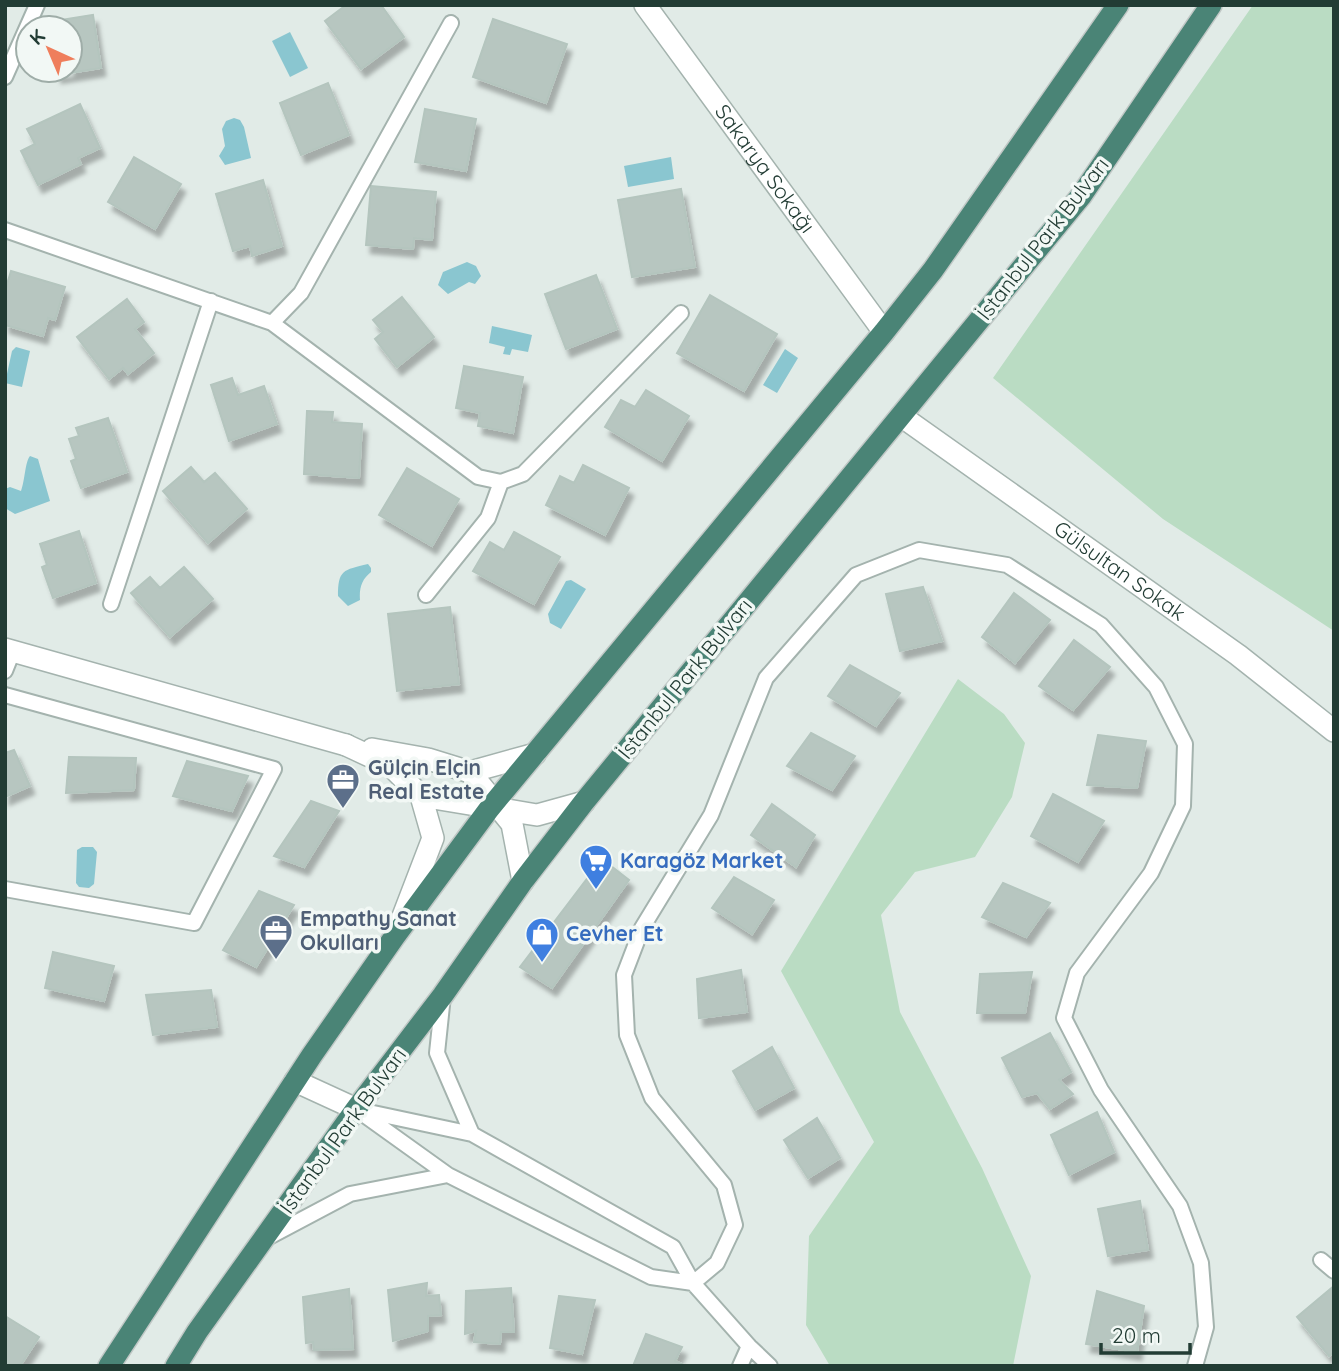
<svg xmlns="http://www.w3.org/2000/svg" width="1339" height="1371" viewBox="0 0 1339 1371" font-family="Quicksand,sans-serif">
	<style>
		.green { fill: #badcc3 }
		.water { fill: #8ac6d0 }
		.building { fill: #b7c6c0; stroke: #b4c5be; stroke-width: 2; filter: url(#shadow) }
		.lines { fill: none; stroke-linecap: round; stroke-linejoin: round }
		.service-casing { stroke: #a4b3ae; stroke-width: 18 }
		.minor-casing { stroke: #a4b3ae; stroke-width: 24 }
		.tertiary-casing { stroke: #a4b3ae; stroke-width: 24 }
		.trunk-casing { stroke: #c1c8c6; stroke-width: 24 }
		.service { stroke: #fff; stroke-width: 14 }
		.minor { stroke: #fff; stroke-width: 21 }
		.tertiary { stroke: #fff; stroke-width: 21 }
		.trunk { stroke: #4a8476; stroke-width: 21 }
		.labels { text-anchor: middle; stroke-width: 7; stroke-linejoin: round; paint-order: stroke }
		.street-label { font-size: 21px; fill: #223c34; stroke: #f2f8f5 }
		.service-label { font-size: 21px; font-weight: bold; fill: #4e5e75; stroke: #f2f8f5; text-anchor: start }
		.shop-label { font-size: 21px; font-weight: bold; fill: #366cbe; stroke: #f2f8f5; text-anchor: start }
	</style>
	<defs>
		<filter id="shadow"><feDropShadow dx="4.5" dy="8" stdDeviation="2" flood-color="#0004"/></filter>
	</defs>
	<rect width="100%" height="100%" fill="#e1ebe7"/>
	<path class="green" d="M 1253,5 L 1334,5 L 1334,631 L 1163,519 L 993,378 Z
		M 958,679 L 1004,714 L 1025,743 L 1012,797 L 975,857 L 915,872 L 881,915 L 900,1012 L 982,1168 L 1031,1276 L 1013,1366 L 830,1366 L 806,1325 L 809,1236 L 874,1142 L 781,971 Z"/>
	<path class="water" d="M 290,32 L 308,68 L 290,77 L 272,41 Z
		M 234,118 L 240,120 L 244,127 L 251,158 L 225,165 L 219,156 L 225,146 L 222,129 L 226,121 Z
		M 671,157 L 674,179 L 628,187 L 624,166 Z
		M 467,262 L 476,266 L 481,276 L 475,284 L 469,282 L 448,294 L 438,285 L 443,272 Z
		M 492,326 L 532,335 L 528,352 L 512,349 L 510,355 L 503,354 L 505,347 L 489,343 Z
		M 16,347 L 30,351 L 22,387 L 5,383 L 12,351 Z
		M 785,349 L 798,358 L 777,393 L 763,385 Z
		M 30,456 L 38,459 L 50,501 L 15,514 L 5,508 L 5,489 L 10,487 L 21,491 C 25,480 25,462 30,456 Z
		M 368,564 L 371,568 L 371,572 C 362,579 359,588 360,600 L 348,606 L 338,596 C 338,570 343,570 368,564 Z
		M 571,580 L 586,589 L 561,629 L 550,623 L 548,614 L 566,581 Z
		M 82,847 L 93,847 L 97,852 L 94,884 L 89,888 L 79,887 L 76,883 L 77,850 Z"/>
	<path class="building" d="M 346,5 L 381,5 L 404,37 L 361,69 L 325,21 Z
		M 93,15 L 101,68 L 57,75 L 56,70 L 70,70 L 70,28 L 49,28 L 48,22 Z
		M 493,19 L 567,44 L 546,103 L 473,77 Z
		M 328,83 L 349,135 L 301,155 L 280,103 Z
		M 80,104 L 100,148 L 78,158 L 81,164 L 38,185 L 21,151 L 35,144 L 27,129 Z
		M 425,109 L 476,119 L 466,171 L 415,162 Z
		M 134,157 L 181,184 L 155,229 L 108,202 Z
		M 263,180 L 282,246 L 252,256 L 250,246 L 233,251 L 216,194 Z
		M 371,186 L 436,192 L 432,240 L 414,238 L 413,249 L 366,245 Z
		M 681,189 L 695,267 L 632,277 L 618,200 Z
		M 11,271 L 65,287 L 55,320 L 48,318 L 43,336 L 5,325 L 5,291 Z
		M 596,275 L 617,329 L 566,349 L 545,294 Z
		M 710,295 L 777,334 L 744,391 L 677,353 Z
		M 402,297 L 434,337 L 397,367 L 375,339 L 383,332 L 373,320 Z
		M 127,299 L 144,322 L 135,329 L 154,353 L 128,374 L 123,368 L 109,379 L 77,337 Z
		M 464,366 L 523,377 L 513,433 L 478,426 L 480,413 L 456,408 Z
		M 232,378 L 238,395 L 264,386 L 277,424 L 229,441 L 211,385 Z
		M 646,390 L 689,416 L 662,461 L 605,427 L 621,400 L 635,407 Z
		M 307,411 L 333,412 L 332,422 L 362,424 L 359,478 L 304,474 Z
		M 108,418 L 127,472 L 81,488 L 71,461 L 76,459 L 69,439 L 79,436 L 76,428 Z
		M 583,465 L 629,488 L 605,535 L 546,505 L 560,476 L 574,483 Z
		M 191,467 L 204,482 L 215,473 L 247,509 L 208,543 L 163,491 Z
		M 407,468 L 459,499 L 432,546 L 379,515 Z
		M 79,531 L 96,583 L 53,598 L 42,567 L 47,565 L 40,544 Z
		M 514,532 L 560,557 L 534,604 L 473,571 L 490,542 L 504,550 Z
		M 184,567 L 213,599 L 170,637 L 131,593 L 150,577 L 160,588 Z
		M 923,587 L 942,641 L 900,651 L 886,594 Z
		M 1014,593 L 1050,620 L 1015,663 L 982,637 Z
		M 450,607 L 459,684 L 397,691 L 388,614 Z
		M 1074,640 L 1110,667 L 1073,710 L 1039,686 Z
		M 850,665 L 900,693 L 876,726 L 828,696 Z
		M 811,733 L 855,756 L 832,790 L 787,766 Z
		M 1098,735 L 1146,741 L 1137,788 L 1087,785 Z
		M 14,750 L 30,786 L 5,797 L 5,753 Z
		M 69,757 L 136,758 L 134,790 L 66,793 Z
		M 187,761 L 248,776 L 232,811 L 173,796 Z
		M 1053,794 L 1104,821 L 1078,862 L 1031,836 Z
		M 311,801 L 339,811 L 304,867 L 274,856 Z
		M 772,804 L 815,835 L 796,867 L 751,835 Z
		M 602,859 L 629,880 L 552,988 L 520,967 Z
		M 734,877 L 774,900 L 752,934 L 712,908 Z
		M 1003,883 L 1050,903 L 1026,937 L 982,917 Z
		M 259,891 L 294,905 L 256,967 L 223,950 Z
		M 53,952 L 114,966 L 104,1001 L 45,988 Z
		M 741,970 L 747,1012 L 699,1018 L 697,979 Z
		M 1032,972 L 1025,1013 L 977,1013 L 980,974 Z
		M 211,990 L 217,1027 L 153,1035 L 146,995 Z
		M 1050,1033 L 1071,1072 L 1059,1080 L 1073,1094 L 1050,1109 L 1037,1093 L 1022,1097 L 1002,1058 Z
		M 772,1047 L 794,1088 L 755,1110 L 733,1071 Z
		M 1097,1112 L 1114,1152 L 1069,1175 L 1051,1135 Z
		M 817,1118 L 840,1158 L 808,1178 L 784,1140 Z
		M 1140,1201 L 1148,1250 L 1108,1256 L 1098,1209 Z
		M 427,1283 L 426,1296 L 439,1295 L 441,1315 L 428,1316 L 428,1331 L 393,1341 L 388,1290 Z
		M 1334,1286 L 1334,1352 L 1329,1356 L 1297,1317 Z
		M 511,1288 L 514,1332 L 501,1332 L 500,1344 L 474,1342 L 476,1331 L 465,1334 L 466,1291 Z
		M 349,1289 L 353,1349 L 314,1350 L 313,1342 L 306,1343 L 303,1297 Z
		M 1097,1291 L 1144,1306 L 1137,1352 L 1086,1344 Z
		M 559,1296 L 595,1300 L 582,1354 L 550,1348 Z
		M 5,1316 L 39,1337 L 20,1366 L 5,1366 Z
		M 646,1334 L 682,1347 L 675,1361 L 686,1366 L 633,1366 Z"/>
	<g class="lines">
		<defs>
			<path id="service" d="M 5,77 L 37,5
				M 5,230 L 272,323 L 478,477 L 501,482 L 523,474 L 681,313
				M 272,323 L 301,293 L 451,23
				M 426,595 L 488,518 L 501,482
				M 111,604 L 211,301
				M 5,671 L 13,651
				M 5,695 L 274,769 L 194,923 L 5,889
				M 443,996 L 437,1053 L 472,1134
				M 356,1109 L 448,1175 L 651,1277 L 693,1283 L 717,1263 L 735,1225 L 724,1185 L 652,1098 L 627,1035 L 624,975 L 642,928 L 711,815 L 766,678 L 856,575 L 919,550 L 1007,565 L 1101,625 L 1156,687 L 1185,744 L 1183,806 L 1151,873 L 1077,973 L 1064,1018 L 1101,1090 L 1180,1206 L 1201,1263 L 1206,1327 L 1195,1366
				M 364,1111 L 472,1134 L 673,1247 L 693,1283 L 749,1346 L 770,1366
				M 267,1238 L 350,1194 L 448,1175
				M 1321,1260 L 1334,1271
				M 740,1366 L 749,1346"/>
			<g id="minor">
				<path id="s1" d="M 645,5 L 884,332"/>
				<path id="s2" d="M 901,416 L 1238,655 L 1334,731"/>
				<path d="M 5,649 L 346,745"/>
				<path d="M 470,772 L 512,824 L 523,881"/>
			</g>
			<path id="tertiary" d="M 346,745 L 391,766 L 421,796 L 433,838 L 400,924
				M 372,749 L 428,759 L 470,772 L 535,754
				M 421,796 L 537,815 L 584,802
				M 295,1081 L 356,1109"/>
			<path id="trunk" d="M 109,1366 L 312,1055 L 395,936 L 489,809 L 884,332 L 933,270 L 1118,5
				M 176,1366 L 197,1332 L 356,1109 L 443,995 L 523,881 L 584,802 L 1081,196 L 1211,5"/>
		</defs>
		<use href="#service" class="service-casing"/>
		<use href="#minor" class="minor-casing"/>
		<use href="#tertiary" class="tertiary-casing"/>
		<use href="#trunk" class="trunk-casing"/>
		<use href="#service" class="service"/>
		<use href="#minor" class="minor"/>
		<use href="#tertiary" class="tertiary"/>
		<use href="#trunk" class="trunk"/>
	</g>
	<defs>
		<symbol id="office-pin" viewBox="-11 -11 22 30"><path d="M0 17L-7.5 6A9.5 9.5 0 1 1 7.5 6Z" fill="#5c6f8a" stroke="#f2f8f5"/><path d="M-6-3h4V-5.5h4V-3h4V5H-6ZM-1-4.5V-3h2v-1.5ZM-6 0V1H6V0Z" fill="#fff"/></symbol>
		<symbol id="supermarket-pin" viewBox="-11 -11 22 30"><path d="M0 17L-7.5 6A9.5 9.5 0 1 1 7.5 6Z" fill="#3f7fe0" stroke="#f2f8f5"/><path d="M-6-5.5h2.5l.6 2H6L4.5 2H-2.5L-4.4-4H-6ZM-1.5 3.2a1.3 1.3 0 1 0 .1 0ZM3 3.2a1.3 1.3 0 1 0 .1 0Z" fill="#fff"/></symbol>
		<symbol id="shop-pin" viewBox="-11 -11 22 30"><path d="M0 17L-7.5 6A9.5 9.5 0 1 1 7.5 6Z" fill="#3f7fe0" stroke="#f2f8f5"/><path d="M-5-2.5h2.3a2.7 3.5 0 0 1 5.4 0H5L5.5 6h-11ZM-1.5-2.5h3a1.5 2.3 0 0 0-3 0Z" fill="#fff"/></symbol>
	</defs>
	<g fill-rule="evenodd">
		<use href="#office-pin" x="324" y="761" width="38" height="52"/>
		<use href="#supermarket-pin" x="577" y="842" width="38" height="52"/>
		<use href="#office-pin" x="257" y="912" width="38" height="52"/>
		<use href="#shop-pin" x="523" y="915" width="38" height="52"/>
	</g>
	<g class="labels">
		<g class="street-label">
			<text dy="7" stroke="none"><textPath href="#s1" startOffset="203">Sakarya Sokağı</textPath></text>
			<text transform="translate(1043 239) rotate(-52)" y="7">İstanbul Park Bulvarı</text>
			<text dy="7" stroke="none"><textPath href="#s2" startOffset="268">Gülsultan Sokak</textPath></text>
			<text transform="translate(685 679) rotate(-51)" y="7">İstanbul Park Bulvarı</text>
			<text transform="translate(343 1131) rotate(-54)" y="7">İstanbul Park Bulvarı</text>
		</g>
		<g class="service-label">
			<text x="368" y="775">Gülçin Elçin<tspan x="368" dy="24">Real Estate</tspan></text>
			<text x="300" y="926">Empathy Sanat<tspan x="300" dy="24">Okulları</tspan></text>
		</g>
		<g class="shop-label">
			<text x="620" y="868">Karagöz Market</text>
			<text x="566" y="941">Cevher Et</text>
		</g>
	</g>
	<rect width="1339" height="1371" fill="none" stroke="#223c34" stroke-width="14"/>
	<g transform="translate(49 49) rotate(316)"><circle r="33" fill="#f2f8f5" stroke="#9fada8" stroke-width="2"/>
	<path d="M0-5L12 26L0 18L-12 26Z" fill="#ef7e5c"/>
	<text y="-10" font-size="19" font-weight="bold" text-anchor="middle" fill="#223c34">K</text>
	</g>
	<path d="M1101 1343v10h89v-10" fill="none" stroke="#223c34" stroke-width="3.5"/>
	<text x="1112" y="1343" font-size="21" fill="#223c34" stroke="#f2f8f5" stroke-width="5" paint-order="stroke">20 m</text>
</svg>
